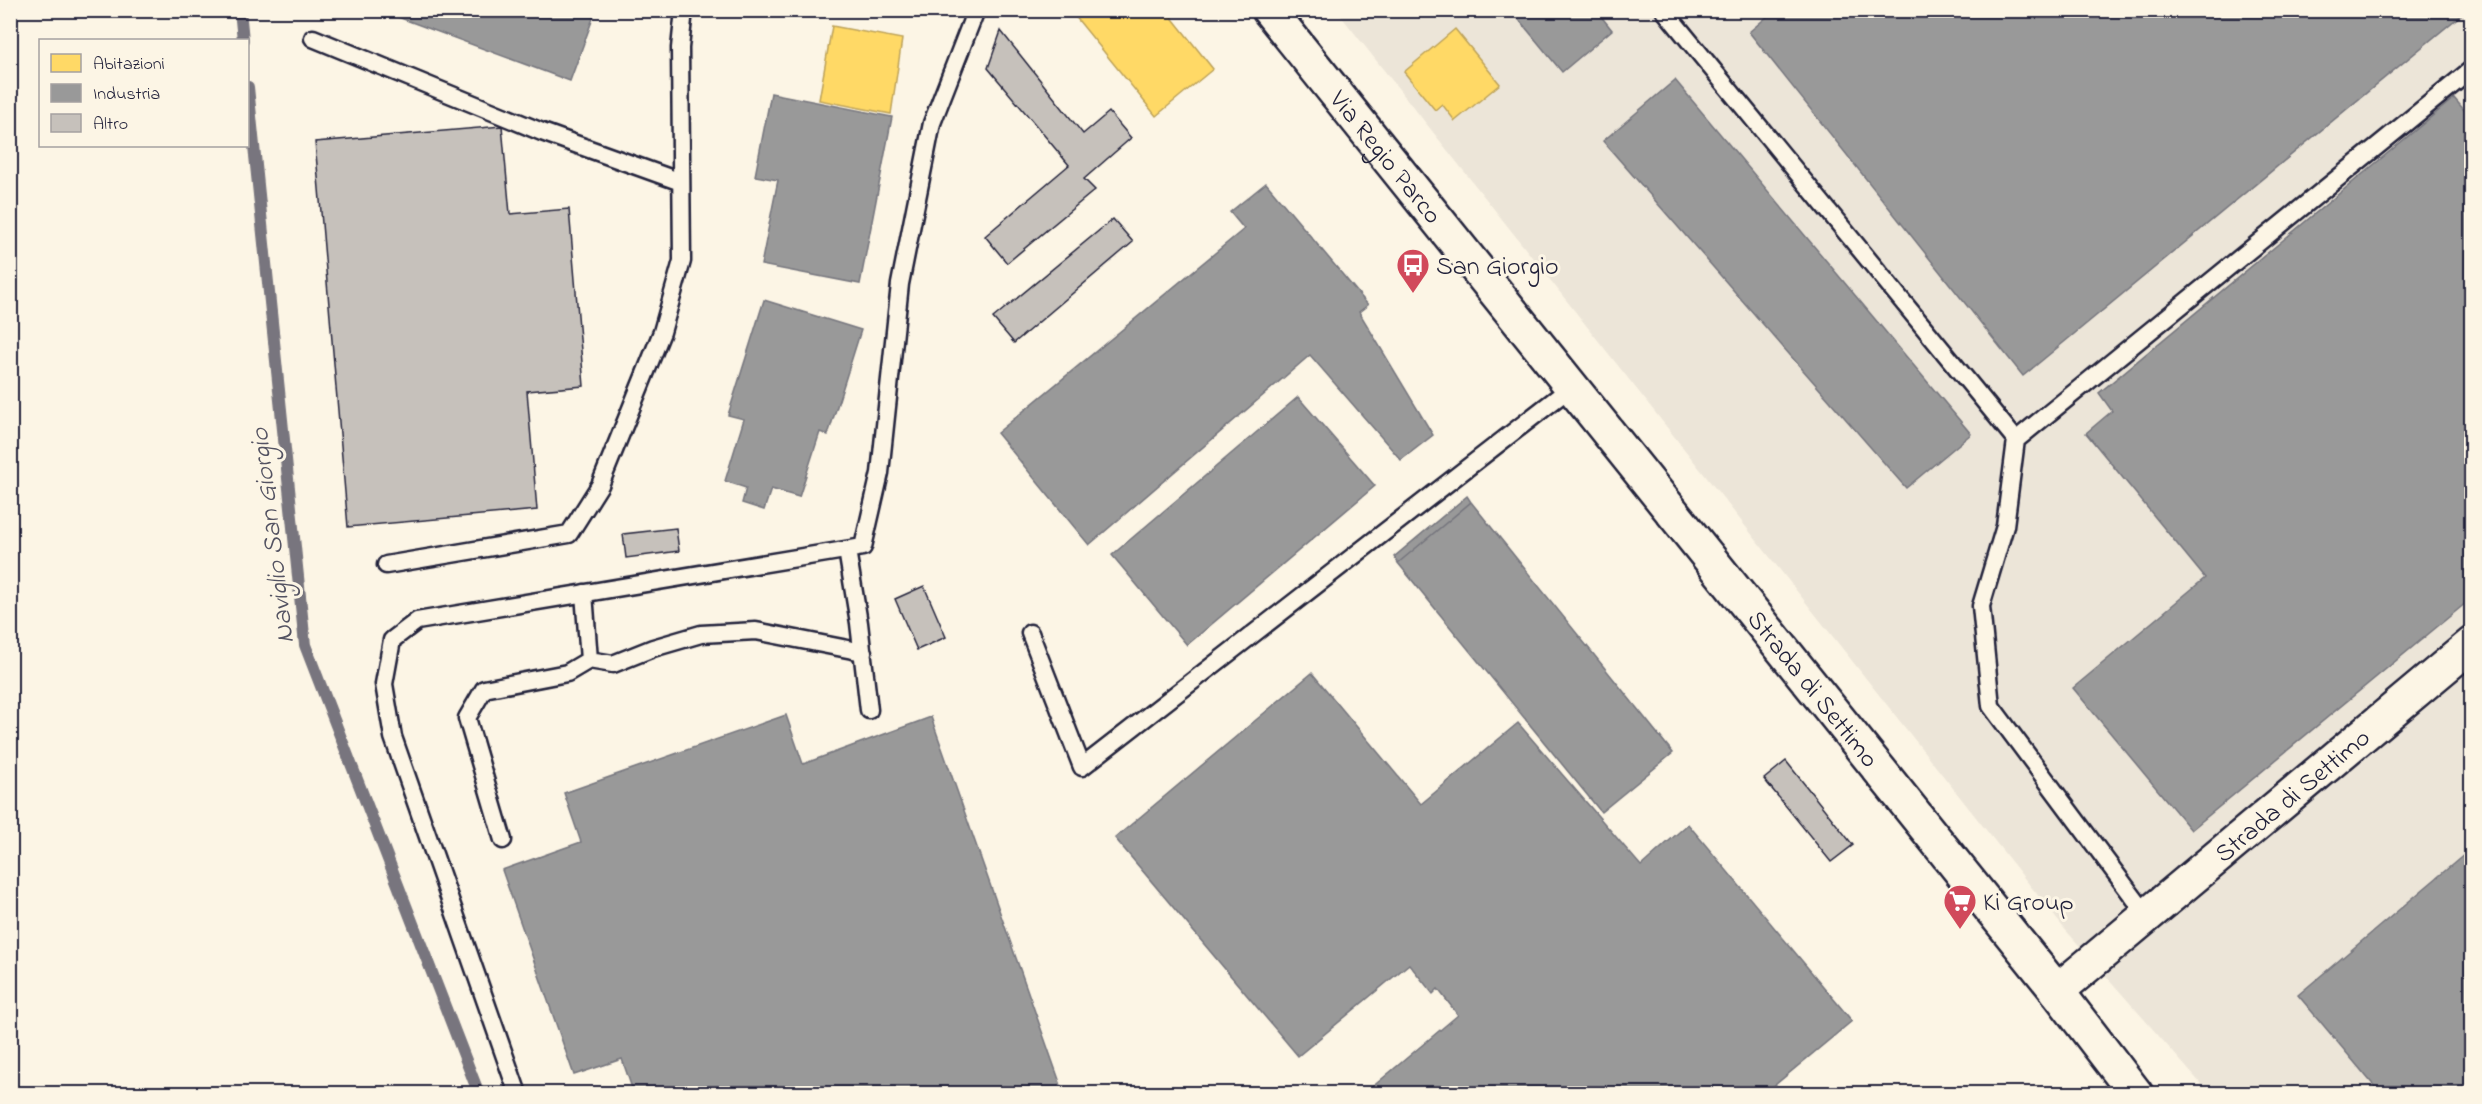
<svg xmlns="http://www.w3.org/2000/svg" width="2482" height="1104" viewBox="0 0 2482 1104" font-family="'Indie Flower',sans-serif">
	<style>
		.built { fill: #ece5d8 }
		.homes { fill: #ffd966; stroke: #bda259; stroke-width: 1.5 }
		.industry { fill: #999; stroke: #75757d; stroke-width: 1.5 }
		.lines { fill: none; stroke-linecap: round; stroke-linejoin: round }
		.stream { stroke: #78757e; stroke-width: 12 }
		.building { fill: #c6c1bb; stroke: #22223b; stroke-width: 1.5 }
		.service-casing { stroke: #22223b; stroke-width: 21 }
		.minor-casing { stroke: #22223b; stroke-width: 38 }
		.tertiary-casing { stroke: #22223b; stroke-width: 38 }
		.service { stroke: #fcf5e5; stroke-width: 16 }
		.minor { stroke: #fcf5e5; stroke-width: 33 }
		.tertiary { stroke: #fcf5e5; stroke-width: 33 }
		.labels { text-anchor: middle; stroke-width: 6; stroke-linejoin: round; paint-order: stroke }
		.street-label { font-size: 26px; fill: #22223b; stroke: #fcf5e5 }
		.poi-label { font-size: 26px; fill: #22223b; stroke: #fcf5e5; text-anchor: start }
		.water-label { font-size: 27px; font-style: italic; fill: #545362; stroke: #fcf5e5 }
	</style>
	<rect width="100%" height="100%" fill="#fcf5e5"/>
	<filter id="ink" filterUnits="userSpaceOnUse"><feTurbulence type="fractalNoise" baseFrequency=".0167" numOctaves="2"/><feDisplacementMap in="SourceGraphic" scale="12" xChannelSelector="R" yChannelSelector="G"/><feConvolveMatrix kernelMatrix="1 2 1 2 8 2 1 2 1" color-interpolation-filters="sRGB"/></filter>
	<g filter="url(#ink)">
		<path class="built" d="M 1337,11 L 2471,11 L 2471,1093 L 2209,1093 L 2063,927 Z"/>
		<path class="homes" d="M 1070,10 L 1166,10 L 1213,69 L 1156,116 Z
			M 832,26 L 902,39 L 891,114 L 819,100 Z
			M 1455,29 L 1500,84 L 1455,121 L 1442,104 L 1435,110 L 1404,72 Z"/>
		<path class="industry" d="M 379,10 L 596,10 L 570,81 Z
			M 1511,10 L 1596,10 L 1612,30 L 1562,72 Z
			M 1775,10 L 2467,10 L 2023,376 L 1749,32 Z
			M 1675,80 L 1971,434 L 1906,488 L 1603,141 Z
			M 771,93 L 892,117 L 860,284 L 761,265 L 778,180 L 755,176 Z
			M 2454,98 L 2470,117 L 2472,116 L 2472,598 L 2191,830 L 2073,688 L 2205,578 L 2086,433 L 2112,411 L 2099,393 Z
			M 1266,183 L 1368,305 L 1359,312 L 1433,435 L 1401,460 L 1310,355 L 1089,545 L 997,433 L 1244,229 L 1230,212 Z
			M 764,300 L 861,330 L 828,435 L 820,432 L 799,497 L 771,489 L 764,510 L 742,503 L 746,488 L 725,481 L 744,419 L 728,415 Z
			M 1298,397 L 1375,486 L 1187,645 L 1112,555 Z
			M 1467,496 L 1471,502 L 1398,563 L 1394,557 Z
			M 1471,502 L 1673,753 L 1601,812 L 1398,563 Z
			M 1312,673 L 1421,804 L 1518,723 L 1641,866 L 1688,824 L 1852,1021 L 1764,1094 L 1364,1094 L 1458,1015 L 1438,989 L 1433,994 L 1409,964 L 1298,1056 L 1115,838 Z
			M 786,715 L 803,764 L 931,717 L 1064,1094 L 634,1094 L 622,1059 L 574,1075 L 502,870 L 581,842 L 564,793 Z
			M 2472,848 L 2472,1094 L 2381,1094 L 2298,995 Z"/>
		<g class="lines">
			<path class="stream" d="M 240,10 L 243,40
				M 248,87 L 305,645 L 479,1094"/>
		</g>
		<path class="building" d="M 1001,31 L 1083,134 L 1109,112 L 1131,138 L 1084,179 L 1095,190 L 1007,263 L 985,236 L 1069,165 L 988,68 Z
			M 502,126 L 510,214 L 569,209 L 584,386 L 527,391 L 537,510 L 348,527 L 315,142 Z
			M 1113,219 L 1133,242 L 1014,343 L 993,318 Z
			M 676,528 L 679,551 L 626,558 L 623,534 Z
			M 924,586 L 946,637 L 917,650 L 895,599 Z
			M 1786,761 L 1853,845 L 1831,862 L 1764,779 Z"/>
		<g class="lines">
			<defs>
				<path id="service" d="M 1664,10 L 2016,440
					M 313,38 L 542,132 L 681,182
					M 847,550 L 859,623 L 869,710
					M 386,565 L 569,534 L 600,485 L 662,332 L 682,261 L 680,48 L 684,10
					M 1030,633 L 1082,767 L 1570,388
					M 589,660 L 613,664 L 653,648 L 701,634 L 756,631 L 863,652
					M 503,840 L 467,718 L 484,689 L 567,673 L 589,660 L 584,593
					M 2146,914 L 1991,706 L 1981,606 L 2005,526 L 2016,440 L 2472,69
					M 518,1094 L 393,737 L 384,684 L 392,640 L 417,621 L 863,547 L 880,473 L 900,284 L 932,123 L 976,10"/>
				<g id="minor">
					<path id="s1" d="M 2057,991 L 2472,644"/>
				</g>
				<g id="tertiary">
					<path id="s2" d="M 1269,10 L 2057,991 L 2136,1094"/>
				</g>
			</defs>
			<use href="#service" class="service-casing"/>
			<use href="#minor" class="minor-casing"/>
			<use href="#tertiary" class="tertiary-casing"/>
			<use href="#service" class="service"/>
			<use href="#minor" class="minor"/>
			<use href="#tertiary" class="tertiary"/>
		</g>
	</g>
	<defs>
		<symbol id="bus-pin" viewBox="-11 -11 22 30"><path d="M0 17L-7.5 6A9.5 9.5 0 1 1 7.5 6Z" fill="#d1495b" stroke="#fcf5e5"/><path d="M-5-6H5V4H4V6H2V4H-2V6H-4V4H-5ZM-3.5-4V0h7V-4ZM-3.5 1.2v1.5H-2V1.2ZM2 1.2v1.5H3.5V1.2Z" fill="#fff"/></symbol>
		<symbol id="supermarket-pin" viewBox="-11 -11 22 30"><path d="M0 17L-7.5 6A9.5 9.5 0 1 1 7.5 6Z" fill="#d1495b" stroke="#fcf5e5"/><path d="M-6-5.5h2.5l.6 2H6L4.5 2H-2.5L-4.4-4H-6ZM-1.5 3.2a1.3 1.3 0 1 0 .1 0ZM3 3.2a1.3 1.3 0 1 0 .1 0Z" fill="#fff"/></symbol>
	</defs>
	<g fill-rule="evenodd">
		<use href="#bus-pin" x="1394" y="246" width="38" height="52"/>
		<use href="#supermarket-pin" x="1941" y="882" width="38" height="52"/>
	</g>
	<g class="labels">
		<g class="street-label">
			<text dy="9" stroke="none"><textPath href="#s2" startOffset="188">Via Regio Parco</textPath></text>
			<text dy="9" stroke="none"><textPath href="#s2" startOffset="870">Strada di Settimo</textPath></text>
			<text dy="9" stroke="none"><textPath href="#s1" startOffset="306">Strada di Settimo</textPath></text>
		</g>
		<g class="poi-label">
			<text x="1436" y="274">San Giorgio</text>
			<text x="1983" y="910">Ki Group</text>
		</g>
		<g class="water-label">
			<text transform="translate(271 536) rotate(-97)" y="9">Naviglio San Giorgio</text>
		</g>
	</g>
	<rect width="2482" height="1104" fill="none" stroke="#fcf5e5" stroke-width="36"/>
	<rect x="18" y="18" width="2446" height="1068" fill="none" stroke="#22223b" stroke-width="2" filter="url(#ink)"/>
	<rect x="39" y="39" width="210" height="108" fill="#fcf5e5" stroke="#a5a1a1" stroke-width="1.5"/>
	<rect x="51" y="54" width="30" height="18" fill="#ffd966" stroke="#a5a1a1" stroke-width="1.5"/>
	<text x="93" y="69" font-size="18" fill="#22223b">Abitazioni</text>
	<rect x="51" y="84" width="30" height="18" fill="#999999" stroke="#a5a1a1" stroke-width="1.5"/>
	<text x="93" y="99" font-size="18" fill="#22223b">Industria</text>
	<rect x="51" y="114" width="30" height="18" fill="#c6c1bb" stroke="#a5a1a1" stroke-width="1.5"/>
	<text x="93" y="129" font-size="18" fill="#22223b">Altro</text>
</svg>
